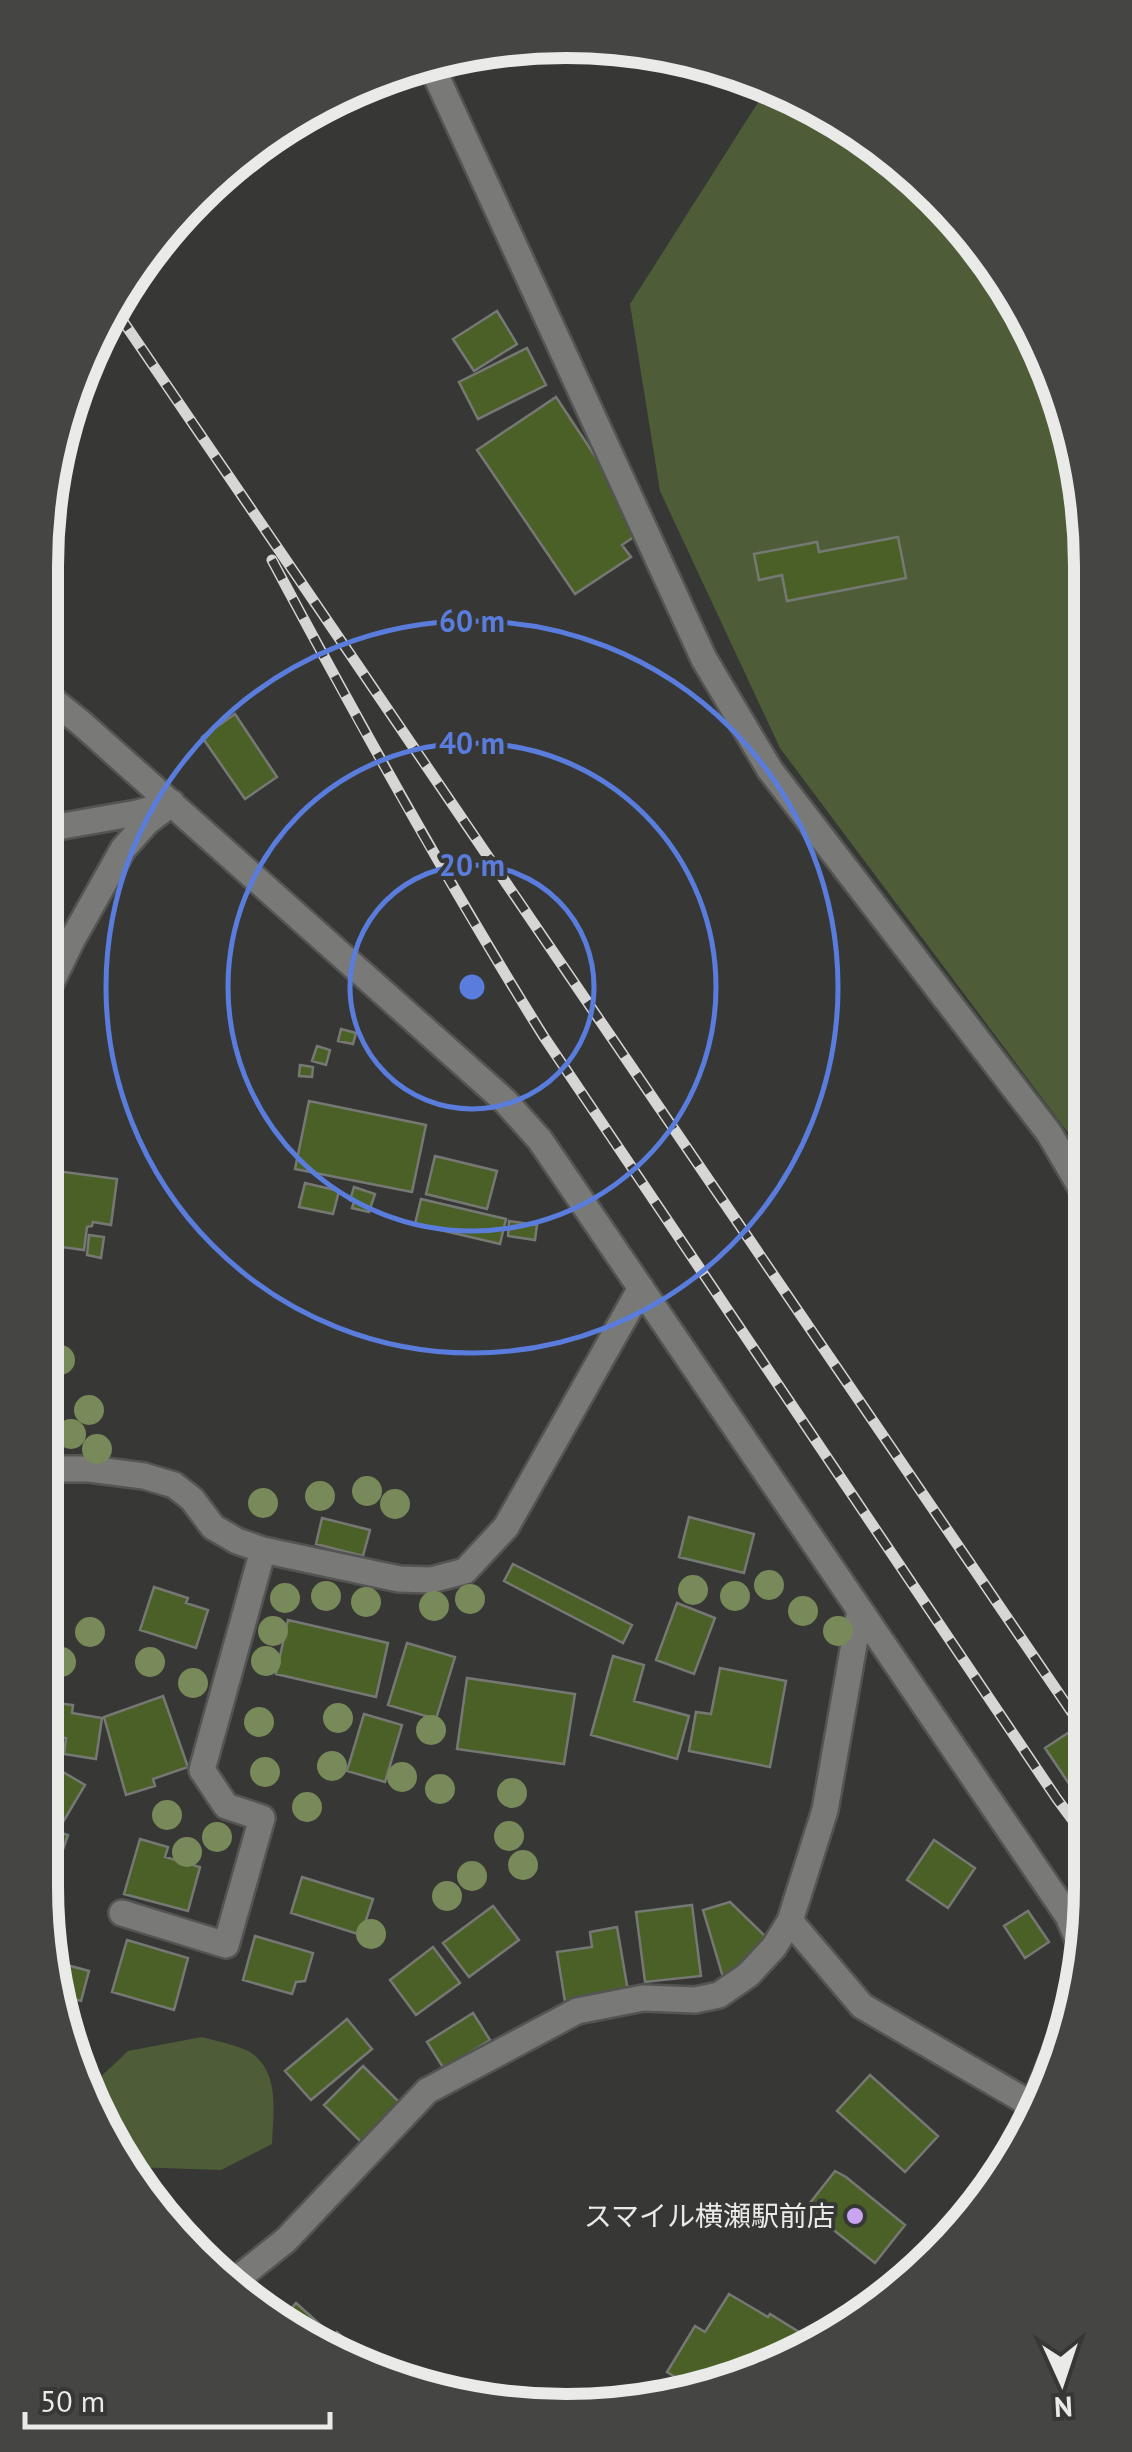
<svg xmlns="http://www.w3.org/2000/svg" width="1132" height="2452" viewBox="0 0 1132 2452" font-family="'PT Sans','Noto Sans JP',sans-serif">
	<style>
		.green { fill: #4e5d38 }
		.building { fill: #4b6026; stroke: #767874; stroke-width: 2.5 }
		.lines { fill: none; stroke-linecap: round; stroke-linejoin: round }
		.minor-casing { stroke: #545552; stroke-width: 30 }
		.minor { stroke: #797a78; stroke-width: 25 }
		.rail-casing { stroke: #d6d7d5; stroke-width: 11 }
		.rail { stroke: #373835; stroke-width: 8; stroke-dasharray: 22; stroke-linecap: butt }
		.tree { fill: #788a5a }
		.ring { fill: none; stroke: #5a7ddd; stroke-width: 5 }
		.poi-dot { fill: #c8a5ee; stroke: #373835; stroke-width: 4 }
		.labels { text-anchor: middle; stroke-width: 8; stroke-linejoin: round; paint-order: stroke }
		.poi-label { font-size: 28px; fill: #eaebe9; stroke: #373835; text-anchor: end }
		.rim { fill: none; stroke: #eaebe9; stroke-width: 12 }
		.centre { fill: #5a7ddd; stroke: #373835; stroke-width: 5 }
		.ring-label { font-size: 30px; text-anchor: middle; font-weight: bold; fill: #5a7ddd; stroke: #373835; stroke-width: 8; stroke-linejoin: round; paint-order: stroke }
	</style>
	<rect width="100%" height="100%" fill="#373835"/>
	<path class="green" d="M 771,82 L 886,148 L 983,245 L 1052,364 L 1087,497 L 1090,1162 L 780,748 L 660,491 L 630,304 Z
		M 202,2037 C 215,2041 244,2046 254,2055 C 280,2076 273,2114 272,2144 L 221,2170 L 133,2167 L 88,2089 L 128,2051 Z"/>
	<path class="building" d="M 497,311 L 517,344 L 474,371 L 453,339 Z
		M 527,348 L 546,385 L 478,419 L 459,382 Z
		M 556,397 L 644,530 L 622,545 L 631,557 L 575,594 L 477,450 Z
		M 898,537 L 906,578 L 787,601 L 782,575 L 759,580 L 754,554 L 817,542 L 819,552 Z
		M 235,714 L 277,777 L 245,799 L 202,737 Z
		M 341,1029 L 356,1033 L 353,1044 L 338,1041 Z
		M 317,1046 L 330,1050 L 326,1065 L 312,1061 Z
		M 300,1065 L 313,1067 L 312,1077 L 299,1076 Z
		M 309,1101 L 426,1125 L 412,1192 L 295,1169 Z
		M 435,1156 L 497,1171 L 487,1209 L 426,1194 Z
		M 40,1163 L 50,1164 L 49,1170 L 117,1179 L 111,1225 L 93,1222 L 92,1226 L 87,1227 L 84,1250 L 40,1244 Z
		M 305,1183 L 339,1191 L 333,1214 L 299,1207 Z
		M 354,1187 L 375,1194 L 369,1212 L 352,1208 L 354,1202 L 350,1200 Z
		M 421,1199 L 506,1219 L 500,1244 L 415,1224 Z
		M 509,1221 L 537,1225 L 535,1240 L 508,1236 Z
		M 89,1235 L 104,1237 L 101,1258 L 87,1255 Z
		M 689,1517 L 754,1534 L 744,1573 L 679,1557 Z
		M 322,1518 L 370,1530 L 363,1556 L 316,1544 Z
		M 513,1564 L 632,1625 L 623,1643 L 504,1581 Z
		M 154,1587 L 188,1598 L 186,1603 L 208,1610 L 196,1648 L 140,1630 Z
		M 677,1603 L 715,1618 L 694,1674 L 656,1660 Z
		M 288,1620 L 388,1643 L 376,1697 L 276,1674 Z
		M 407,1643 L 455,1657 L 436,1719 L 388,1705 Z
		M 613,1656 L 644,1665 L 634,1701 L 689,1716 L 677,1759 L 591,1735 Z
		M 720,1668 L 786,1681 L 770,1767 L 689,1751 L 696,1712 L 711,1714 Z
		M 467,1678 L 575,1694 L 564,1764 L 457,1749 Z
		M 163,1696 L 188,1767 L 153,1779 L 155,1786 L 126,1795 L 104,1717 Z
		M 56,1703 L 73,1705 L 72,1713 L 102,1718 L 96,1759 L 64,1754 L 66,1738 L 51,1736 Z
		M 364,1714 L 402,1725 L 385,1782 L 347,1771 Z
		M 1071,1731 L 1092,1761 L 1092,1818 L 1045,1748 Z
		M 40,1749 L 62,1761 L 58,1769 L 85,1785 L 63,1822 L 40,1808 Z
		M 40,1826 L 68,1835 L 53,1879 L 40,1875 Z
		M 140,1839 L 168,1847 L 165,1857 L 200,1867 L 188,1911 L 124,1894 Z
		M 934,1840 L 975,1868 L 948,1908 L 907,1880 Z
		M 302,1877 L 373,1899 L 361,1935 L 291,1913 Z
		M 730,1902 L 768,1939 L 725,1984 L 703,1910 Z
		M 692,1905 L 701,1976 L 645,1982 L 636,1912 Z
		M 493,1906 L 519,1940 L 469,1977 L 443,1943 Z
		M 1028,1911 L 1049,1942 L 1025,1958 L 1004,1926 Z
		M 617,1927 L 628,1991 L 565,2002 L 557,1952 L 592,1947 L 590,1932 Z
		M 255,1936 L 313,1953 L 305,1981 L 296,1982 L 292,1994 L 243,1980 Z
		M 127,1940 L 188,1958 L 174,2010 L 112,1992 Z
		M 433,1947 L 460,1983 L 416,2015 L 390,1980 Z
		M 52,1961 L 89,1971 L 81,2001 L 58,1995 Z
		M 473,2013 L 490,2040 L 444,2069 L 427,2042 Z
		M 347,2019 L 372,2049 L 311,2100 L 285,2071 Z
		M 363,2066 L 400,2103 L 361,2142 L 324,2105 Z
		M 870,2075 L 938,2136 L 905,2172 L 837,2111 Z
		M 835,2171 L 846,2177 L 905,2225 L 875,2263 L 806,2208 Z
		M 729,2294 L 768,2317 L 770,2314 L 820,2345 L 693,2388 L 667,2372 L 695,2326 L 705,2332 Z
		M 296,2303 L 333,2336 L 337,2332 L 350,2344 L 355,2359 L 353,2361 L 304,2342 L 279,2322 Z"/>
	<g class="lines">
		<defs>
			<path id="minor" d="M 432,67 L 704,659 L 770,770 L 1049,1133 L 1090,1203
				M 40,690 L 81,723 L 505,1101 L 540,1140 L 1068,1916 L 1080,1944
				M 40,830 L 137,813 L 162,806
				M 40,1013 L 49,987 L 72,940 L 123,849 L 147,822 L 172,803
				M 40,1469 L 89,1469 L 144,1476 L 174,1485 L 192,1499 L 213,1527 L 237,1541 L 263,1550 L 399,1579 L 431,1580 L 465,1571 L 506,1527 L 641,1288
				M 122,1913 L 226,1945 L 262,1818 L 226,1806 L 202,1770 L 263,1550
				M 790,1921 L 862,2006 L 1034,2106
				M 1020,2138 L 1063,2034
				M 232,2283 L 286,2240 L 427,2091 L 577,2011 L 643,1998 L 695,2000 L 719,1995 L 748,1975 L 774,1947 L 790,1921 L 825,1810 L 860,1610"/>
		</defs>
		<use href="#minor" class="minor-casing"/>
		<use href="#minor" class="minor"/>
		<defs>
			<path id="rail" d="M 116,311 L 1092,1742
				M 272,560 C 358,721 447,882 544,1037 L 1057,1799 L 1092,1846"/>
		</defs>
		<use href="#rail" class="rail-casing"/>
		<use href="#rail" class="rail"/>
	</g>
	<g class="tree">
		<circle cx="60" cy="1360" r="15"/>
		<circle cx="89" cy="1410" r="15"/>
		<circle cx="71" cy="1434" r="15"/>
		<circle cx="97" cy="1449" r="15"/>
		<circle cx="367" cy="1491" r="15"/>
		<circle cx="320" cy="1496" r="15"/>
		<circle cx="263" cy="1503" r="15"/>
		<circle cx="395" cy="1504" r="15"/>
		<circle cx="769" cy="1585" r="15"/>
		<circle cx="693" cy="1590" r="15"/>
		<circle cx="326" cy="1596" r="15"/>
		<circle cx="735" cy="1596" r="15"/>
		<circle cx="285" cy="1598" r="15"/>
		<circle cx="470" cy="1599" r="15"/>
		<circle cx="366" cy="1602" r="15"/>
		<circle cx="434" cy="1606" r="15"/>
		<circle cx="803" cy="1611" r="15"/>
		<circle cx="273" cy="1631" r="15"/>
		<circle cx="838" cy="1631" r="15"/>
		<circle cx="90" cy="1632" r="15"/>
		<circle cx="266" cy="1661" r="15"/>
		<circle cx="61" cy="1662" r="15"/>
		<circle cx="150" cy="1662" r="15"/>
		<circle cx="193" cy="1683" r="15"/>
		<circle cx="338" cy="1718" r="15"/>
		<circle cx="259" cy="1722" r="15"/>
		<circle cx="431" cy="1730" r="15"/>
		<circle cx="332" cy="1766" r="15"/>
		<circle cx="265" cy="1772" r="15"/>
		<circle cx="402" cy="1777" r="15"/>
		<circle cx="440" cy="1789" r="15"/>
		<circle cx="512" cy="1793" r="15"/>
		<circle cx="307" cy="1807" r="15"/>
		<circle cx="167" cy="1815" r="15"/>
		<circle cx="509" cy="1836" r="15"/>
		<circle cx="217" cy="1837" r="15"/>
		<circle cx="187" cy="1852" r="15"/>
		<circle cx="523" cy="1865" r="15"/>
		<circle cx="472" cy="1876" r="15"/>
		<circle cx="447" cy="1896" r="15"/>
		<circle cx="371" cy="1934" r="15"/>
	</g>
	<g class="ring">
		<circle cx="472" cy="987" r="122"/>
		<circle cx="472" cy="987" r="244"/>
		<circle cx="472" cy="987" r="366"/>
	</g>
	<circle class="poi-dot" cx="855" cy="2216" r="10"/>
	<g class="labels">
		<g class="poi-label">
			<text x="835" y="2226">スマイル横瀬駅前店</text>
		</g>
	</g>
	<path d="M0 0H1132V2452H0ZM566 58H566A508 508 0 0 1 1074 566V1886A508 508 0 0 1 566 2394H566A508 508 0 0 1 58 1886V566A508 508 0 0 1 566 58Z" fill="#454643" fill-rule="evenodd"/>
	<path class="rim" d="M566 58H566A508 508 0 0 1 1074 566V1886A508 508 0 0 1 566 2394H566A508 508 0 0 1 58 1886V566A508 508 0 0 1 566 58Z"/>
	<circle cx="472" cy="987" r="15" class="centre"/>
	<g class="ring-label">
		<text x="472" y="632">60 m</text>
		<text x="472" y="754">40 m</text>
		<text x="472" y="876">20 m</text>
	</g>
	<g transform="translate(1062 2382) rotate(177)" stroke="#373835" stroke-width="8" paint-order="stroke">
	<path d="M0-8L18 38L0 25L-18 38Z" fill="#eaebe9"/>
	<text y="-15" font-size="28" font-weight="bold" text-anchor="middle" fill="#eaebe9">N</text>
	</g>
	<path d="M25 2412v15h305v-15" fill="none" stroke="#eaebe9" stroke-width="5"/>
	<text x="40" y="2412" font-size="30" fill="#eaebe9" stroke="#373835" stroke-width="8" paint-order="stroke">50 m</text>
</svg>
